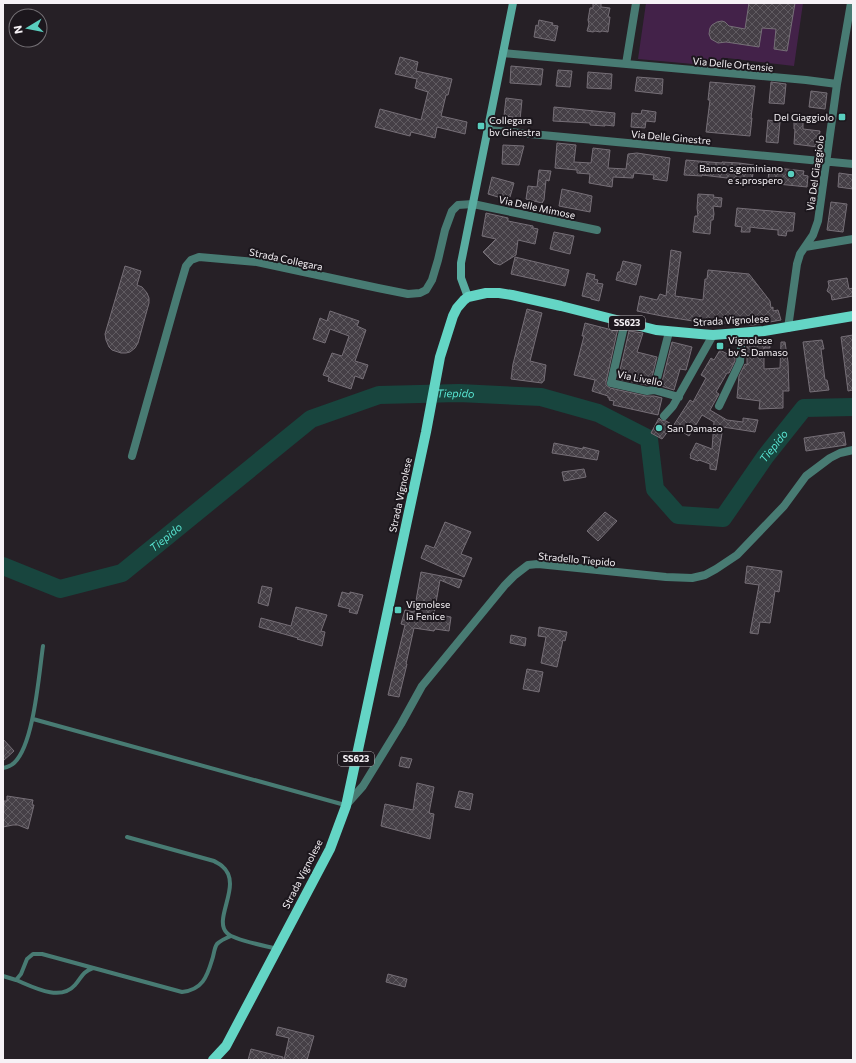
<svg xmlns="http://www.w3.org/2000/svg" width="856" height="1063" viewBox="0 0 856 1063" font-family="Commissioner,sans-serif">
	<style>
		.park { fill: #432249 }
		.lines { fill: none; stroke-linecap: round; stroke-linejoin: round }
		.river { stroke: #18453e; stroke-width: 18 }
		.building { fill: url(#building-cross-hatch); stroke: #766f77 }
		.lane { stroke: #487b73; stroke-width: 4 }
		.street { stroke: #487b73; stroke-width: 8 }
		.secondary { stroke: #59ada1; stroke-width: 8 }
		.primary { stroke: #64d5c5; stroke-width: 10 }
		.poi-dot { fill: #59cebe; stroke: #1c171d; stroke-width: 1.5 }
		.labels { text-anchor: middle; stroke-width: 4; stroke-linejoin: round; paint-order: stroke }
		.shield { fill: #1c171d; stroke: #b5b0b5; stroke-width: 1 }
		.shield-label { font-size: 9px; font-weight: bold; fill: #f6f2f6 }
		.street-label { font-size: 10px; fill: #f6f2f6; stroke: #1c171d }
		.poi-label { font-size: 10px; fill: #f6f2f6; stroke: #1c171d; text-anchor: start }
		.water-label { font-size: 11px; font-style: italic; fill: #59e6d3; stroke: #1c171d }
	</style>
	<defs>
		<pattern id="building-cross-hatch" width="8" height="8" patternUnits="userSpaceOnUse"><rect width="8" height="8" fill="#453f46"/><path d="M0 0l8 8M0 8l8-8" fill="none" stroke="#605b61"/></pattern>
	</defs>
	<rect width="100%" height="100%" fill="#262026"/>
	<path class="park" d="M 646,3 L 803,3 L 794,66 L 727,58 L 726,67 L 638,59 Z"/>
	<g class="lines">
		<path class="river" id="s1" d="M 3,566 L 60,589 L 122,573 L 311,419 L 379,395 L 459,393 L 541,397 L 598,413 L 649,439 L 655,489 L 678,515 L 723,518 L 765,457 L 804,408 L 853,407"/>
	</g>
	<path class="building" d="M 593,3 L 601,3 L 601,7 L 610,8 L 608,17 L 610,17 L 608,32 L 602,31 L 600,32 L 595,31 L 593,32 L 587,31 L 589,24 L 588,20 L 590,8 L 593,8 Z
		M 749,3 L 795,3 L 787,51 L 774,49 L 776,29 L 762,28 L 759,47 L 726,42 L 718,43 L 711,39 L 709,34 L 710,28 L 712,25 L 717,22 L 722,21 L 725,22 L 729,26 L 745,29 Z
		M 539,20 L 553,23 L 552,25 L 558,26 L 555,41 L 534,37 L 536,25 L 538,26 Z
		M 400,57 L 418,62 L 416,71 L 452,79 L 448,95 L 446,95 L 441,116 L 467,122 L 465,134 L 437,127 L 435,138 L 411,132 L 410,136 L 375,127 L 380,109 L 421,120 L 428,92 L 415,88 L 417,79 L 395,74 Z
		M 511,66 L 543,69 L 541,85 L 510,83 Z
		M 558,70 L 572,71 L 570,87 L 556,86 Z
		M 588,72 L 612,74 L 611,89 L 587,88 Z
		M 637,77 L 663,79 L 662,94 L 635,91 Z
		M 710,82 L 755,86 L 751,118 L 752,118 L 750,136 L 706,132 L 710,100 L 708,100 Z
		M 771,82 L 786,84 L 784,104 L 769,103 Z
		M 811,91 L 827,93 L 825,109 L 809,107 Z
		M 506,98 L 522,100 L 520,120 L 513,119 L 513,117 L 504,116 Z
		M 554,107 L 615,113 L 614,126 L 605,125 L 605,126 L 590,125 L 590,123 L 553,121 Z
		M 642,110 L 656,112 L 655,122 L 646,121 L 645,128 L 631,127 L 632,113 L 641,114 Z
		M 768,120 L 780,122 L 778,143 L 766,142 Z
		M 794,120 L 803,122 L 803,129 L 820,131 L 818,147 L 794,144 L 795,129 L 794,129 Z
		M 557,143 L 576,145 L 574,162 L 591,163 L 593,148 L 610,150 L 608,168 L 626,169 L 628,154 L 637,153 L 670,158 L 667,181 L 653,179 L 654,175 L 634,173 L 633,178 L 613,177 L 612,187 L 589,183 L 590,174 L 577,173 L 577,170 L 555,168 Z
		M 503,145 L 524,146 L 519,165 L 502,164 Z
		M 686,160 L 722,163 L 722,162 L 739,163 L 754,165 L 752,181 L 702,175 L 702,176 L 684,175 Z
		M 769,167 L 804,171 L 803,175 L 808,176 L 807,187 L 768,183 Z
		M 539,170 L 551,171 L 549,181 L 546,180 L 544,200 L 542,203 L 526,199 L 528,186 L 537,187 Z
		M 839,173 L 853,175 L 853,189 L 838,187 Z
		M 492,177 L 514,183 L 510,197 L 499,194 L 498,197 L 488,194 Z
		M 562,189 L 592,196 L 590,212 L 559,206 Z
		M 698,194 L 714,195 L 713,197 L 722,198 L 721,207 L 713,206 L 714,214 L 713,220 L 711,220 L 710,234 L 693,232 L 695,216 L 698,216 L 697,208 Z
		M 831,202 L 847,204 L 843,232 L 827,230 Z
		M 737,208 L 795,213 L 793,231 L 787,231 L 786,236 L 778,235 L 778,230 L 757,228 L 750,227 L 750,232 L 741,232 L 742,227 L 735,226 Z
		M 486,213 L 508,218 L 508,221 L 533,226 L 533,228 L 538,229 L 535,244 L 518,240 L 516,255 L 500,265 L 494,263 L 483,252 L 496,239 L 482,236 Z
		M 554,232 L 574,236 L 570,254 L 550,249 Z
		M 671,250 L 681,252 L 675,296 L 703,300 L 705,279 L 707,279 L 708,270 L 749,274 L 770,301 L 771,308 L 773,307 L 773,311 L 778,310 L 781,320 L 753,325 L 699,321 L 699,322 L 662,316 L 637,311 L 640,296 L 657,300 L 660,294 L 666,296 Z
		M 515,257 L 569,270 L 565,286 L 511,274 Z
		M 623,261 L 641,265 L 636,285 L 616,280 L 618,272 L 620,272 Z
		M 125,266 L 141,271 L 137,285 L 142,287 L 147,293 L 149,298 L 149,303 L 138,343 L 135,348 L 130,352 L 126,353 L 121,353 L 112,350 L 109,347 L 106,340 L 105,334 Z
		M 587,273 L 595,275 L 594,279 L 598,280 L 597,283 L 603,284 L 599,301 L 591,299 L 591,298 L 582,296 Z
		M 847,278 L 849,289 L 853,288 L 853,296 L 832,300 L 831,294 L 827,291 L 829,286 L 828,281 Z
		M 527,309 L 542,313 L 530,361 L 546,365 L 544,381 L 543,381 L 542,383 L 511,379 L 513,364 Z
		M 330,311 L 359,321 L 357,326 L 366,330 L 355,361 L 368,365 L 363,379 L 355,376 L 351,389 L 328,381 L 329,377 L 323,375 L 332,353 L 342,356 L 349,336 L 330,329 L 325,343 L 313,339 L 320,318 L 327,321 Z
		M 585,323 L 616,331 L 616,328 L 618,328 L 606,382 L 606,385 L 610,388 L 646,396 L 654,396 L 662,398 L 658,415 L 613,405 L 614,401 L 609,400 L 610,398 L 608,398 L 608,396 L 592,391 L 595,380 L 574,375 L 584,336 L 582,336 Z
		M 629,331 L 643,333 L 637,352 L 657,357 L 650,385 L 647,385 L 618,379 Z
		M 853,335 L 853,390 L 848,391 L 841,337 Z
		M 769,340 L 770,348 L 764,348 L 764,369 L 780,368 L 781,342 L 785,342 L 788,362 L 789,391 L 783,391 L 783,408 L 759,409 L 760,401 L 737,398 L 739,376 L 745,364 L 747,365 L 747,341 Z
		M 822,340 L 824,349 L 821,349 L 825,380 L 827,380 L 829,390 L 810,392 L 803,342 Z
		M 672,342 L 692,347 L 686,370 L 680,369 L 674,390 L 661,386 Z
		M 720,350 L 735,358 L 735,361 L 729,373 L 727,373 L 716,392 L 719,394 L 710,410 L 727,420 L 743,422 L 743,418 L 758,420 L 755,432 L 723,427 L 716,470 L 710,469 L 710,464 L 699,460 L 698,461 L 690,458 L 691,456 L 690,455 L 696,443 L 712,449 L 714,422 L 702,415 L 689,436 L 673,426 L 690,400 L 693,402 L 706,378 L 701,375 L 711,358 L 714,360 Z
		M 659,418 L 661,420 L 666,421 L 673,425 L 662,439 L 651,433 Z
		M 844,432 L 846,445 L 806,451 L 804,438 Z
		M 554,443 L 583,449 L 583,447 L 599,451 L 597,460 L 552,453 Z
		M 584,469 L 586,477 L 564,481 L 562,472 Z
		M 605,512 L 617,521 L 598,541 L 587,531 Z
		M 445,522 L 471,532 L 461,554 L 472,558 L 464,577 L 421,558 L 426,545 L 434,548 Z
		M 747,566 L 782,571 L 779,592 L 775,591 L 770,623 L 760,622 L 758,634 L 750,633 L 759,585 L 745,583 Z
		M 421,572 L 462,580 L 459,588 L 440,580 L 434,614 L 451,617 L 449,631 L 435,629 L 434,631 L 414,628 L 406,664 L 407,664 L 399,697 L 388,695 L 405,625 L 401,624 L 405,610 L 414,612 Z
		M 262,586 L 272,588 L 268,606 L 258,603 Z
		M 342,592 L 350,594 L 350,592 L 363,595 L 357,614 L 349,612 L 350,609 L 338,606 Z
		M 296,607 L 327,615 L 321,631 L 325,632 L 322,646 L 297,639 L 298,638 L 259,627 L 261,618 L 291,626 Z
		M 539,627 L 567,632 L 565,641 L 563,640 L 557,667 L 541,663 L 546,637 L 538,636 Z
		M 511,635 L 526,638 L 525,646 L 510,643 Z
		M 527,669 L 543,672 L 539,692 L 523,689 Z
		M 3,739 L 14,751 L 3,761 Z
		M 401,757 L 412,759 L 409,768 L 399,766 Z
		M 417,783 L 434,787 L 429,813 L 434,814 L 430,839 L 381,826 L 385,804 L 413,810 Z
		M 459,791 L 473,794 L 470,810 L 455,807 Z
		M 7,796 L 33,800 L 32,805 L 34,805 L 28,829 L 18,825 L 13,825 L 3,827 L 4,801 L 7,801 Z
		M 388,974 L 407,979 L 405,987 L 386,982 Z
		M 278,1027 L 314,1036 L 307,1060 L 284,1060 L 289,1038 L 276,1035 Z
		M 251,1049 L 283,1057 L 283,1060 L 248,1060 Z"/>
	<g class="lines">
		<path class="lane" d="M 33,719 L 345,805
			M 3,768 C 7,767 11,766 14,763 C 34,745 39,673 43,646
			M 127,837 L 214,861 C 217,863 220,864 222,866 C 244,884 212,919 227,933 C 233,940 266,946 277,949
			M 3,976 L 16,980 L 21,974 L 27,959 L 33,954 L 42,954 L 182,992 C 202,990 207,977 212,960 C 214,955 214,948 217,944 C 221,940 226,938 231,936
			M 16,980 C 33,987 60,1002 75,985 C 82,977 82,972 93,968"/>
		<path class="street" d="M 503,53 L 806,80 L 837,84
			M 626,64 L 636,3
			M 488,130 L 853,164
			M 805,247 L 853,239
			M 625,322 L 611,383 L 647,391 L 654,390 L 679,397
			M 788,328 L 797,264 L 800,254 L 813,235 L 818,221 L 837,84 L 851,3
			M 654,390 L 669,332
			M 719,406 L 740,362 L 742,333
			M 664,416 L 673,406 L 713,335
			M 132,456 L 178,293 L 186,266 L 191,260 L 199,257 L 257,262 L 378,288 L 408,294 L 420,293 L 426,290 L 432,280 L 438,260 L 445,230 L 452,211 L 458,205 L 473,204 L 597,230
			M 347,804 L 363,786 L 401,724 L 422,686 L 505,585 L 515,575 L 528,565 L 538,564 L 666,577 L 692,578 L 705,575 L 716,569 L 737,555 L 784,506 L 806,476 L 830,458 L 840,453 L 853,450"/>
		<path class="secondary" d="M 468,297 L 461,278 L 461,263 L 513,3"/>
		<path class="primary" d="M 213,1060 L 226,1046 L 330,849 L 346,806 L 426,432 L 440,357 L 453,316 L 457,308 L 464,300 L 468,297 L 486,293 L 499,293 L 512,295 L 561,306 L 656,330 L 700,334 L 713,335 L 764,331 L 853,316"/>
	</g>
	<g class="poi-dot">
		<rect x="838" y="113" width="8" height="8" rx="2"/>
		<rect x="477" y="122" width="8" height="8" rx="2"/>
		<circle cx="791" cy="174" r="4"/>
		<rect x="716" y="342" width="8" height="8" rx="2"/>
		<circle cx="659" cy="428" r="4"/>
		<rect x="394" y="606" width="8" height="8" rx="2"/>
	</g>
	<g class="labels">
		<g class="shield">
			<rect x="609" y="316" width="36" height="14" rx="3"/>
			<rect x="338" y="752" width="36" height="14" rx="3"/>
		</g>
		<g class="shield-label">
			<text x="627" y="326">SS623</text>
			<text x="356" y="762">SS623</text>
		</g>
		<g class="street-label">
			<text transform="translate(733 64) rotate(5)" y="4">Via Delle Ortensie</text>
			<text transform="translate(671 137) rotate(5)" y="4">Via Delle Ginestre</text>
			<text transform="translate(815 173) rotate(-82)" y="4">Via Del Giaggiolo</text>
			<text transform="translate(537 207) rotate(12)" y="4">Via Delle Mimose</text>
			<text transform="translate(286 259) rotate(12)" y="4">Strada Collegara</text>
			<text transform="translate(731 320) rotate(-3)" y="4">Strada Vignolese</text>
			<text transform="translate(640 378) rotate(11)" y="4">Via Livello</text>
			<text transform="translate(400 495) rotate(-78)" y="4">Strada Vignolese</text>
			<text transform="translate(577 559) rotate(5)" y="4">Stradello Tiepido</text>
			<text transform="translate(302 874) rotate(-63)" y="4">Strada Vignolese</text>
		</g>
		<g class="poi-label">
			<text x="834" y="121" text-anchor="end">Del Giaggiolo</text>
			<text x="489" y="124">Collegara<tspan x="489" dy="12">bv Ginestra</tspan></text>
			<text x="783" y="172" text-anchor="end">Banco s.geminiano<tspan x="783" dy="12">e s.prospero</tspan></text>
			<text x="728" y="344">Vignolese<tspan x="728" dy="12">bv S. Damaso</tspan></text>
			<text x="667" y="432">San Damaso</text>
			<text x="406" y="608">Vignolese<tspan x="406" dy="12">la Fenice</tspan></text>
		</g>
		<g class="water-label">
			<text dy="4" stroke="none"><textPath href="#s1" startOffset="518">Tiepido</textPath></text>
			<text dy="4" stroke="none"><textPath href="#s1" startOffset="938">Tiepido</textPath></text>
			<text dy="4" stroke="none"><textPath href="#s1" startOffset="182">Tiepido</textPath></text>
		</g>
	</g>
	<rect width="856" height="1063" fill="none" stroke="#f6f2f6" stroke-width="8"/>
	<g transform="translate(28 28) rotate(260)"><circle r="19" fill="#1c171d" stroke="#736f74"/>
	<path d="M0-3L7 15L0 10L-7 15Z" fill="#59cebe"/>
	<text y="-6" font-size="11" font-weight="bold" text-anchor="middle" fill="#f6f2f6">N</text>
	</g>
</svg>
